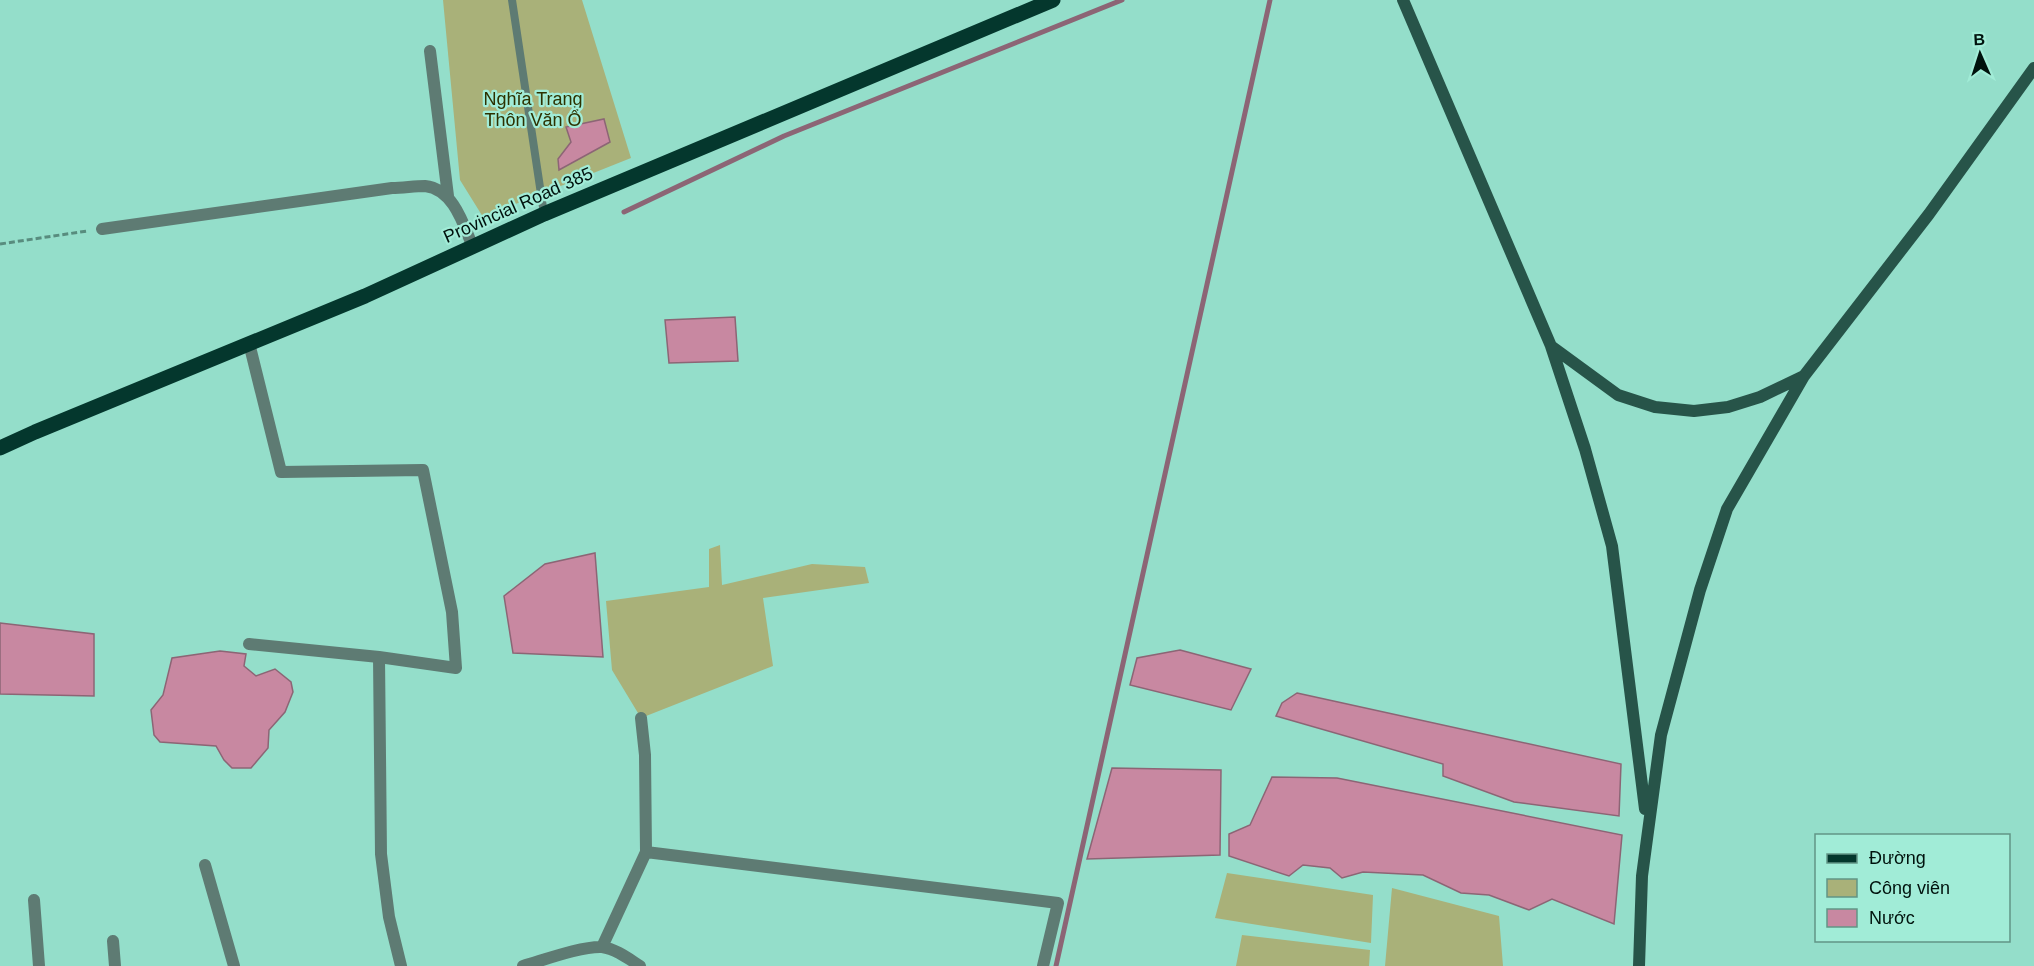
<svg xmlns="http://www.w3.org/2000/svg" width="2034" height="966" viewBox="0 0 2034 966" font-family="Arial,sans-serif">
	<style>
		.green { fill: #a9b179 }
		.water { fill: #c888a1; stroke: #8c6575; stroke-width: 1.5 }
		.lines { fill: none; stroke-linecap: round; stroke-linejoin: round }
		.stream { stroke: #8c6575; stroke-width: 5 }
		.path { stroke: #588c7e; stroke-width: 3; stroke-dasharray: 6 3; stroke-linecap: butt }
		.lane { stroke: #5e7b73; stroke-width: 8 }
		.street { stroke: #5e7b73; stroke-width: 12 }
		.secondary { stroke: #275449; stroke-width: 12 }
		.primary { stroke: #04372d; stroke-width: 15 }
		.labels { text-anchor: middle; stroke-width: 4.5; stroke-linejoin: round; paint-order: stroke }
		.park-label { font-size: 18px; fill: #2d3100; stroke: #a1ecd7 }
		.street-label { font-size: 18px; fill: #00120d; stroke: #a1ecd7 }
	</style>
	<rect width="100%" height="100%" fill="#94deca"/>
	<path class="green" d="M 443,0 L 582,0 L 631,158 L 483,217 L 460,180 Z
		M 720,545 L 722,585 L 812,564 L 865,567 L 869,583 L 763,598 L 773,666 L 641,718 L 612,670 L 606,601 L 709,587 L 709,549 Z
		M 1227,873 L 1373,895 L 1371,943 L 1215,918 Z
		M 1392,888 L 1499,916 L 1503,966 L 1385,966 Z
		M 1242,935 L 1370,950 L 1369,966 L 1236,966 Z"/>
	<path class="water" d="M 604,119 L 610,142 L 559,170 L 558,159 L 571,142 L 566,127 Z
		M 735,317 L 738,361 L 669,363 L 665,320 Z
		M 595,553 L 603,657 L 513,653 L 504,596 L 545,564 Z
		M 0,623 L 94,634 L 94,696 L 0,694 Z
		M 1180,650 L 1251,669 L 1231,710 L 1130,685 L 1137,658 Z
		M 220,651 L 246,654 L 244,666 L 256,676 L 275,669 L 291,682 L 293,692 L 285,712 L 269,730 L 268,748 L 251,768 L 232,768 L 224,760 L 216,746 L 160,742 L 154,735 L 151,710 L 163,695 L 172,658 Z
		M 1297,693 L 1621,764 L 1619,816 L 1514,802 L 1443,776 L 1443,764 L 1276,716 L 1282,703 Z
		M 1112,768 L 1221,770 L 1220,855 L 1087,859 Z
		M 1272,777 L 1337,778 L 1622,835 L 1614,924 L 1552,899 L 1529,910 L 1489,895 L 1461,893 L 1423,875 L 1363,872 L 1342,878 L 1330,868 L 1303,865 L 1289,876 L 1229,856 L 1229,834 L 1250,825 Z"/>
	<g class="lines">
		<path class="stream" d="M 624,212 L 784,136 L 1122,0
			M 1056,966 L 1270,0"/>
		<path class="path" d="M 0,244 L 87,231"/>
		<path class="lane" d="M 512,0 L 544,214"/>
		<path class="street" d="M 430,51 L 448,196
			M 102,229 L 392,188 C 403,188 414,186 425,186 C 453,189 463,223 472,245
			M 249,644 L 379,657 L 456,668 L 452,612 L 423,470 L 281,472 L 249,343
			M 379,657 L 381,854 L 389,917 L 401,966
			M 646,852 L 1058,903 L 1043,966
			M 205,865 L 234,966
			M 34,900 L 39,966
			M 113,941 L 115,966
			M 602,947 L 646,852 L 645,755 L 641,718
			M 523,966 C 544,960 582,946 602,947 C 616,949 629,959 640,966"/>
		<path class="secondary" d="M 1403,0 L 1551,346 L 1585,449 L 1612,546 L 1645,809
			M 1551,346 L 1618,395 L 1655,407 L 1694,411 L 1728,407 L 1760,397 L 1804,376
			M 1639,966 L 1642,876 L 1661,735 L 1700,590 L 1727,509 L 1804,376 L 1929,214 L 2034,68"/>
		<path class="primary" d="M 0,448 L 35,432 L 365,296 L 544,214 L 1053,0"/>
	</g>
	<g class="labels">
		<g class="park-label">
			<text x="533" y="105">Nghĩa Trang<tspan x="533" dy="21">Thôn Văn Ổ</tspan></text>
		</g>
		<g class="street-label">
			<text transform="translate(518 205) rotate(-24)" y="6">Provincial Road 385</text>
		</g>
	</g>
	<rect x="1815" y="834" width="195" height="108" fill="#a1ecd7" stroke="#619586" stroke-width="1.5"/>
	<rect x="1827" y="854" width="30" height="9" fill="#04372d" stroke="#619586" stroke-width="1.5"/>
	<text x="1869" y="864" font-size="18" fill="#00120d">Đường</text>
	<rect x="1827" y="879" width="30" height="18" fill="#a9b179" stroke="#619586" stroke-width="1.5"/>
	<text x="1869" y="894" font-size="18" fill="#00120d">Công viên</text>
	<rect x="1827" y="909" width="30" height="18" fill="#c888a1" stroke="#619586" stroke-width="1.5"/>
	<text x="1869" y="924" font-size="18" fill="#00120d">Nước</text>
	<g transform="translate(1980 54) rotate(357)" stroke="#a1ecd7" stroke-width="4.5" paint-order="stroke">
	<path d="M0-4.5L10 22L0 15L-10 22Z" fill="#00120d"/>
	<text y="-9" font-size="16" font-weight="bold" text-anchor="middle" fill="#00120d">B</text>
	</g>
</svg>
